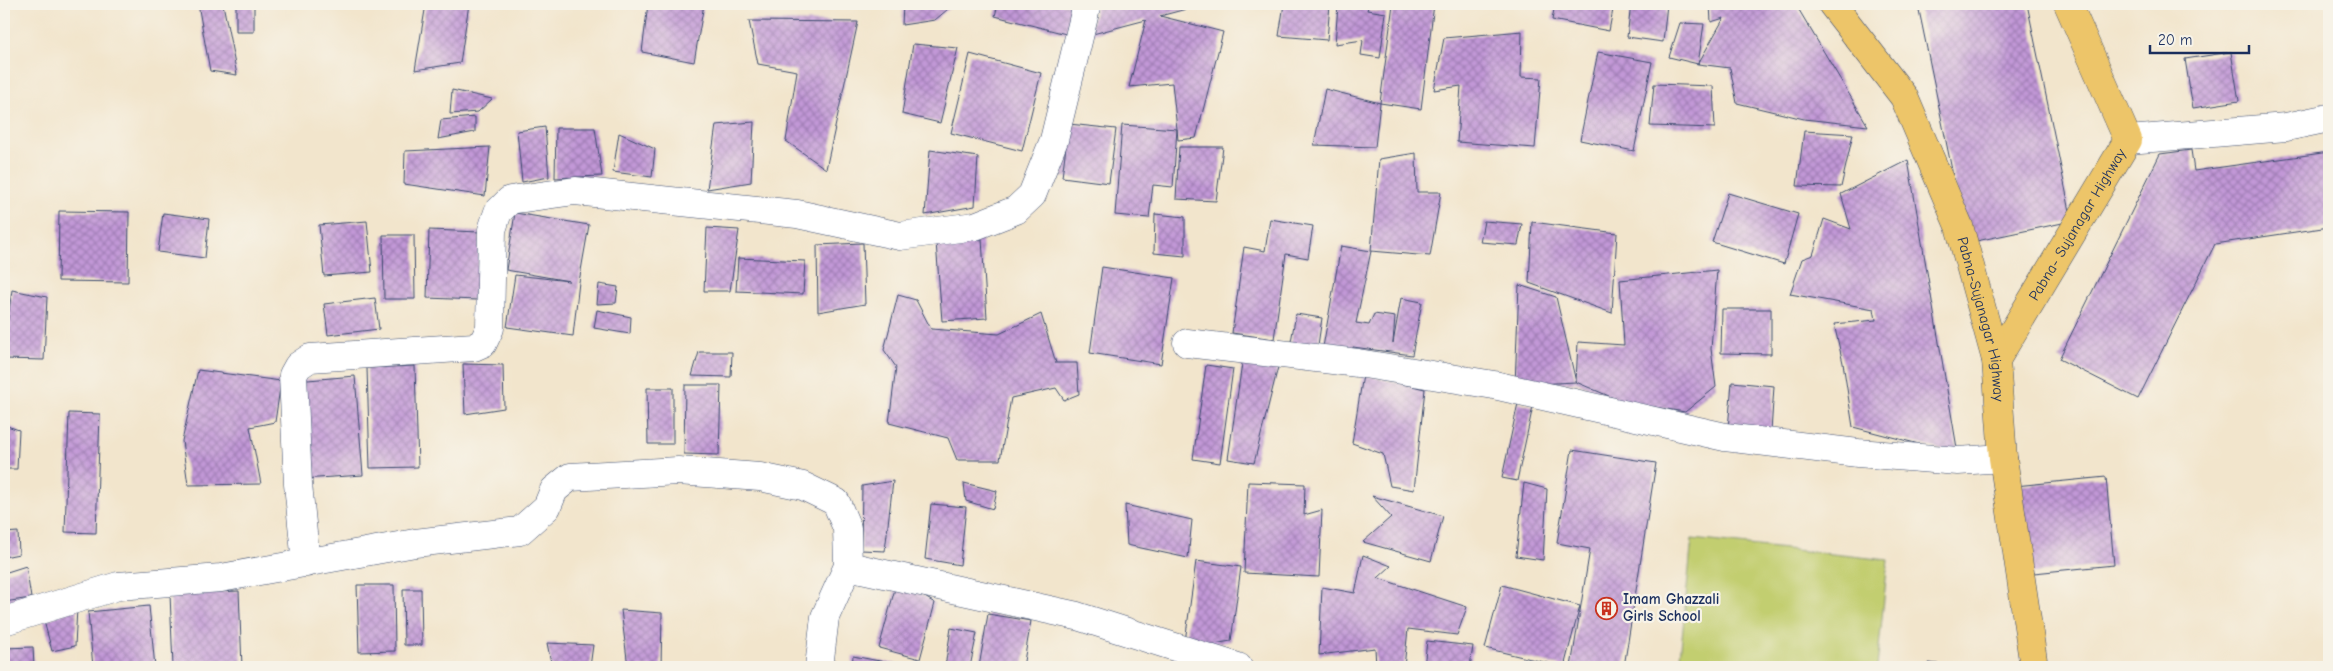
<svg xmlns="http://www.w3.org/2000/svg" width="2333" height="671" viewBox="0 0 2333 671" font-family="'Comic Neue',sans-serif">
	<style>
		.park { fill: #c2ce70; stroke: #6e7e67 }
		.building { fill: url(#building-cross-hatch) }
		.lines { fill: none; stroke-linecap: round; stroke-linejoin: round }
		.minor-casing { stroke: #3b4a6e; stroke-width: 29 }
		.primary-casing { stroke: #3b4a6e; stroke-width: 29 }
		.trunk-casing { stroke: #3b4a6e; stroke-width: 29 }
		.minor { stroke: #fff; stroke-width: 28 }
		.primary { stroke: #edc569; stroke-width: 28 }
		.trunk { stroke: #edc569; stroke-width: 28 }
		.labels { text-anchor: middle; stroke-width: 4.5; stroke-linejoin: round; paint-order: stroke }
		.street-label { font-size: 15px; fill: #1b2f5e; stroke: #f7f3e8 }
		.poi-label { font-size: 15px; font-weight: bold; fill: #1b2f5e; stroke: #f7f3e8; text-anchor: start }
	</style>
	<defs>
		<pattern id="building-cross-hatch" width="8" height="8" patternUnits="userSpaceOnUse" patternTransform="scale(1.25)"><rect width="8" height="8" fill="#c298d7"/><path d="M0 0l8 8M0 8l8-8" fill="none" stroke="#9d7cb2"/></pattern>
	</defs>
	<rect width="100%" height="100%" fill="#f7f3e8"/>
	<filter id="ink" filterUnits="userSpaceOnUse"><feTurbulence type="fractalNoise" baseFrequency=".02" numOctaves="2"/><feDisplacementMap in="SourceGraphic" scale="10" xChannelSelector="R" yChannelSelector="G"/><feConvolveMatrix kernelMatrix="1 2 1 2 8 2 1 2 1" color-interpolation-filters="sRGB"/></filter>
	<filter id="wash" filterUnits="userSpaceOnUse"><feTurbulence type="fractalNoise" baseFrequency=".0096" numOctaves="4" result="noise"/><feDisplacementMap in="SourceGraphic" scale="20" xChannelSelector="R" yChannelSelector="G"/><feGaussianBlur stdDeviation="1.12" result="paint"/><feColorMatrix in="noise" values="0 0 0 0 0 0 0 0 0 0 0 0 0 0 0 0 0 1.4 0 .05"/><feComposite in="paint" operator="in"/></filter>
	<g filter="url(#wash)">
		<rect width="100%" height="100%" fill="#f2e5cc"/>
		<path class="park" d="M 1692,539 L 1888,560 L 1877,667 L 1679,667 Z"/>
		<g id="blocks">
			<path class="building" d="M 198,4 L 223,4 L 237,75 L 210,71 Z
				M 236,4 L 254,4 L 254,32 L 236,32 Z
				M 426,4 L 469,4 L 460,63 L 415,70 Z
				M 648,4 L 704,4 L 694,62 L 642,52 Z
				M 903,4 L 954,4 L 935,20 L 902,25 Z
				M 998,4 L 1073,4 L 1066,34 L 995,16 Z
				M 1097,4 L 1191,4 L 1190,8 L 1160,16 L 1223,32 L 1196,138 L 1178,140 L 1177,129 L 1173,187 L 1153,185 L 1149,218 L 1115,215 L 1122,125 L 1177,129 L 1172,83 L 1129,87 L 1146,20 L 1089,35 Z
				M 1284,4 L 1330,4 L 1327,40 L 1279,36 Z
				M 1369,4 L 1367,10 L 1386,13 L 1380,58 L 1361,55 L 1363,40 L 1335,44 L 1338,5 Z
				M 1393,4 L 1434,4 L 1421,109 L 1380,103 Z
				M 1555,4 L 1614,4 L 1609,31 L 1552,20 Z
				M 1631,4 L 1667,4 L 1663,42 L 1627,37 Z
				M 1710,4 L 1789,4 L 1799,10 L 1868,126 L 1804,119 L 1737,103 L 1730,68 L 1698,64 L 1724,18 L 1711,22 Z
				M 1946,4 L 2027,4 L 2072,221 L 1967,243 L 1919,10 Z
				M 749,21 L 858,22 L 826,169 L 786,141 L 797,71 L 758,64 Z
				M 1680,23 L 1704,24 L 1698,64 L 1669,57 Z
				M 1522,31 L 1521,77 L 1541,78 L 1535,148 L 1457,142 L 1461,86 L 1434,90 L 1444,38 Z
				M 913,44 L 958,48 L 940,123 L 902,114 Z
				M 1598,52 L 1652,62 L 1634,151 L 1580,140 Z
				M 2231,52 L 2239,101 L 2193,108 L 2185,59 Z
				M 970,54 L 1041,73 L 1022,151 L 951,133 Z
				M 1654,84 L 1713,86 L 1715,128 L 1650,126 Z
				M 1325,89 L 1380,103 L 1375,147 L 1314,145 Z
				M 452,90 L 492,99 L 478,112 L 450,114 Z
				M 475,117 L 475,132 L 438,139 L 441,120 Z
				M 754,122 L 751,182 L 707,189 L 716,125 Z
				M 1069,124 L 1116,129 L 1109,183 L 1062,177 Z
				M 545,127 L 549,177 L 522,182 L 517,131 Z
				M 556,128 L 595,128 L 602,176 L 555,178 Z
				M 1804,131 L 1853,134 L 1841,187 L 1797,186 Z
				M 619,133 L 655,149 L 652,177 L 613,172 Z
				M 490,147 L 485,196 L 404,184 L 405,151 Z
				M 1179,147 L 1223,147 L 1216,201 L 1176,199 Z
				M 930,150 L 978,157 L 975,206 L 925,215 Z
				M 2191,150 L 2194,171 L 2329,152 L 2329,227 L 2215,244 L 2138,399 L 2059,359 L 2160,154 Z
				M 1416,153 L 1417,192 L 1441,192 L 1430,256 L 1371,251 L 1356,323 L 1369,325 L 1374,314 L 1395,317 L 1393,343 L 1401,298 L 1422,302 L 1412,355 L 1353,347 L 1353,353 L 1323,347 L 1341,246 L 1371,251 L 1379,159 Z
				M 1908,160 L 1958,454 L 1853,427 L 1843,363 L 1834,324 L 1876,320 L 1874,309 L 1790,294 L 1802,259 L 1813,255 L 1824,219 L 1851,229 L 1841,194 Z
				M 1728,193 L 1798,214 L 1784,264 L 1712,242 Z
				M 59,211 L 129,212 L 128,282 L 58,281 Z
				M 163,213 L 209,219 L 205,258 L 158,252 Z
				M 515,213 L 589,225 L 579,282 L 573,336 L 507,327 L 515,275 L 569,281 L 506,270 Z
				M 1155,214 L 1185,217 L 1185,256 L 1154,253 Z
				M 1270,219 L 1313,226 L 1308,258 L 1286,254 L 1274,339 L 1232,333 L 1244,247 L 1265,251 Z
				M 367,221 L 372,272 L 324,276 L 319,225 Z
				M 1484,221 L 1522,224 L 1518,245 L 1480,242 Z
				M 1532,222 L 1617,233 L 1612,313 L 1529,283 Z
				M 707,228 L 739,230 L 730,291 L 704,291 Z
				M 429,230 L 480,232 L 477,300 L 427,298 Z
				M 383,235 L 414,235 L 415,299 L 384,299 Z
				M 982,239 L 987,318 L 942,321 L 936,242 Z
				M 863,243 L 865,304 L 818,312 L 817,245 Z
				M 738,258 L 805,261 L 803,294 L 736,291 Z
				M 1102,267 L 1174,278 L 1161,364 L 1090,353 Z
				M 1717,270 L 1711,349 L 1716,387 L 1685,412 L 1623,402 L 1576,382 L 1578,342 L 1624,345 L 1620,280 Z
				M 599,284 L 618,287 L 616,303 L 597,304 Z
				M 1519,285 L 1556,297 L 1576,382 L 1515,385 Z
				M 12,290 L 47,297 L 44,360 L 4,359 L 4,345 Z
				M 898,295 L 916,300 L 931,329 L 999,334 L 1041,314 L 1056,363 L 1077,363 L 1079,394 L 1064,400 L 1056,388 L 1011,398 L 1000,460 L 957,460 L 948,438 L 889,423 L 896,367 L 884,350 Z
				M 375,298 L 379,329 L 328,335 L 324,304 Z
				M 1722,309 L 1771,309 L 1771,354 L 1721,353 Z
				M 597,310 L 631,317 L 630,334 L 594,328 Z
				M 1296,314 L 1322,318 L 1317,352 L 1290,347 Z
				M 699,352 L 732,352 L 731,377 L 692,376 Z
				M 1243,357 L 1278,367 L 1254,463 L 1228,459 Z
				M 463,364 L 503,365 L 504,408 L 465,414 Z
				M 1206,365 L 1233,369 L 1220,463 L 1193,459 Z
				M 415,366 L 418,467 L 370,468 L 367,368 Z
				M 198,370 L 281,381 L 275,422 L 250,427 L 261,484 L 188,485 L 182,441 Z
				M 1363,375 L 1425,389 L 1414,490 L 1390,486 L 1383,454 L 1352,443 Z
				M 355,376 L 363,475 L 303,479 L 296,381 Z
				M 1732,382 L 1774,386 L 1771,432 L 1728,429 Z
				M 685,385 L 721,385 L 719,455 L 684,454 Z
				M 647,388 L 673,388 L 673,444 L 648,444 Z
				M 1518,403 L 1533,406 L 1517,481 L 1502,478 Z
				M 69,413 L 100,414 L 96,533 L 65,532 Z
				M 4,425 L 19,430 L 17,469 L 4,469 Z
				M 1572,450 L 1656,463 L 1624,667 L 1571,667 L 1590,549 L 1557,543 Z
				M 2106,477 L 2114,565 L 2024,574 L 2015,486 Z
				M 893,481 L 885,551 L 861,550 L 862,486 Z
				M 1248,482 L 1305,484 L 1304,515 L 1322,510 L 1319,577 L 1244,573 Z
				M 964,483 L 997,491 L 993,509 L 966,501 Z
				M 1524,483 L 1547,489 L 1543,560 L 1516,556 Z
				M 1372,496 L 1443,516 L 1431,561 L 1363,542 L 1391,517 Z
				M 931,504 L 966,507 L 960,565 L 925,559 Z
				M 1125,505 L 1192,520 L 1188,558 L 1127,545 Z
				M 18,532 L 19,554 L 4,557 L 4,533 Z
				M 1363,555 L 1391,566 L 1378,578 L 1467,607 L 1457,635 L 1408,629 L 1404,667 L 1376,667 L 1375,648 L 1319,655 L 1322,587 L 1355,593 Z
				M 1196,561 L 1241,567 L 1231,641 L 1184,649 Z
				M 26,566 L 31,598 L 4,602 L 4,573 Z
				M 897,581 L 935,603 L 920,659 L 879,648 Z
				M 357,585 L 394,585 L 395,651 L 359,652 Z
				M 1502,585 L 1580,606 L 1564,667 L 1485,648 Z
				M 403,589 L 421,589 L 422,645 L 404,645 Z
				M 239,591 L 242,667 L 173,667 L 170,594 Z
				M 149,606 L 155,667 L 93,667 L 88,612 Z
				M 77,608 L 75,646 L 52,651 L 44,621 Z
				M 621,610 L 662,613 L 661,667 L 628,667 Z
				M 988,614 L 1031,621 L 1023,667 L 979,667 Z
				M 951,628 L 977,633 L 970,667 L 945,667 Z
				M 1427,641 L 1473,646 L 1470,667 L 1424,667 Z
				M 547,643 L 593,645 L 590,667 L 552,667 Z
				M 33,647 L 34,667 L 4,667 L 4,648 Z
				M 853,656 L 906,666 L 905,667 L 852,667 Z
				M 1929,663 L 1955,666 L 1955,667 L 1929,667 Z"/>
		</g>
	</g>
	<g filter="url(#ink)">
		<use href="#blocks" fill-opacity="0" stroke="#3b4a6e" stroke-width="1"/>
		<g class="lines">
			<defs>
				<path id="minor" d="M 2128,140 L 2286,127 L 2329,118
					M 1187,343 L 1358,363 L 1494,385 L 1725,437 L 1858,453 L 1958,461 L 2003,458
					M 306,563 L 298,484 L 293,375 L 298,366 L 310,358 L 474,347 L 483,343 L 490,328 L 492,230 L 498,212 L 510,200 L 575,191 L 797,214 L 900,236 L 975,226 L 1016,210 L 1032,195 L 1054,140 L 1087,4
					M 848,566 L 1077,616 L 1238,667
					M 4,621 L 118,586 L 221,578 L 415,543 L 520,531 L 547,507 L 554,490 L 570,477 L 678,471 L 760,477 L 803,486 L 836,502 L 847,528 L 848,566 L 825,617 L 819,667"/>
				<g id="primary">
					<path id="s1" d="M 1996,360 L 2128,140 L 2068,4"/>
				</g>
				<g id="trunk">
					<path id="s2" d="M 1832,4 L 1904,97 L 1959,226 L 1996,360 L 2003,458 L 2034,667"/>
				</g>
			</defs>
			<use href="#minor" class="minor-casing"/>
			<use href="#primary" class="primary-casing"/>
			<use href="#trunk" class="trunk-casing"/>
			<use href="#minor" class="minor"/>
			<use href="#primary" class="primary"/>
			<use href="#trunk" class="trunk"/>
		</g>
	</g>
	<defs>
		<symbol id="building-ring" viewBox="-11 -11 22 22"><circle r="9.5" fill="#f7f3e8" stroke="#c8321e" stroke-width="1.5"/><path d="M-4-6H4V6H1V3H-1V6H-4ZM-2.5-4.3h1.7v1.8h-1.7ZM.8-4.3h1.7v1.8H.8ZM-2.5-1h1.7V.8h-1.7ZM.8-1h1.7V.8H.8Z" fill="#c8321e"/></symbol>
	</defs>
	<g fill-rule="evenodd">
		<use href="#building-ring" x="1594" y="596" width="25" height="25"/>
	</g>
	<g class="labels">
		<g class="street-label">
			<text dy="5" stroke="none"><textPath href="#s1" startOffset="158">Pabna- Sujanagar Highway</textPath></text>
			<text dy="5" stroke="none"><textPath href="#s2" startOffset="354">Pabna-Sujanagar Highway</textPath></text>
		</g>
		<g class="poi-label">
			<text x="1623" y="604">Imam Ghazzali<tspan x="1623" dy="17">Girls School</tspan></text>
		</g>
	</g>
	<rect width="2333" height="671" fill="none" stroke="#f7f3e8" stroke-width="20"/>
	<path d="M2150 45v8h99v-8" fill="none" stroke="#1b2f5e" stroke-width="2.5"/>
	<text x="2158" y="45" font-size="15" fill="#1b2f5e" stroke="#f7f3e8" stroke-width="4" paint-order="stroke">20 m</text>
</svg>
